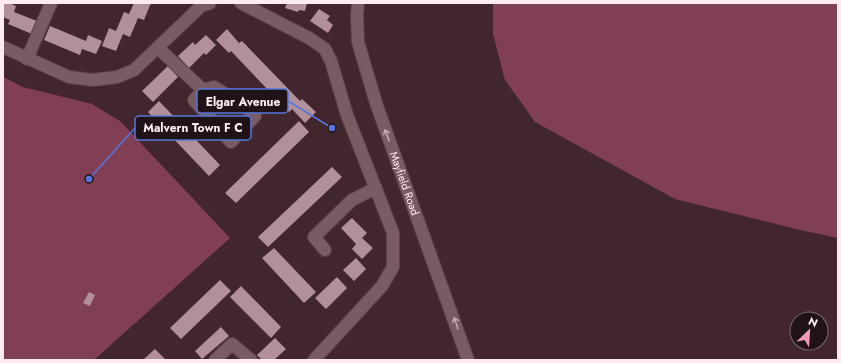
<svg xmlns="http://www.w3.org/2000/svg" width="841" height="363" viewBox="0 0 841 363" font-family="Jost,sans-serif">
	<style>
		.green { fill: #813f55 }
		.building { fill: #b29099 }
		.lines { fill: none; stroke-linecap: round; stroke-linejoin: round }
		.minor-casing { stroke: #5b434b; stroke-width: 14 }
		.minor { stroke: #795b63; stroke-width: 12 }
		.oneway { stroke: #c3abb1 }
		.labels { text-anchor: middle; stroke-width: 4; stroke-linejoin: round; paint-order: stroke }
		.street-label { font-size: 11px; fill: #ffecf1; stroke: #201317 }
		.leader { fill: none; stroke: #5676de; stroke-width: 1.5 }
		.callout-dot { fill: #5676de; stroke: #201317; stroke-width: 1.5 }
		.callout { fill: #201317; stroke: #5676de; stroke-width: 1.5 }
		.callout-label { font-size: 12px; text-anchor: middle; font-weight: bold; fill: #ffecf1 }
	</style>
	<rect width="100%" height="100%" fill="#41262e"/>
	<path class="green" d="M 493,3 L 838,3 L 838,238 L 800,230 L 675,199 L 535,122 L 505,80 L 493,34 Z
		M 3,77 L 23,87 L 92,104 L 120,121 L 230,238 L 94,360 L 3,360 Z"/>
	<path class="building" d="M 3,3 L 9,3 L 16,6 L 14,12 L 37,21 L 32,34 L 8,24 L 10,20 L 3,17 Z
		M 134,3 L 151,3 L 144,20 L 138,18 L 130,37 L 123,34 L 116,51 L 102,46 L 109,28 L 116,31 L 124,12 L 129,14 Z
		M 287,3 L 307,3 L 305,11 L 299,10 L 298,12 L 285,8 Z
		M 319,9 L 330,16 L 327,20 L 333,25 L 328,33 L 310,21 Z
		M 50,26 L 86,41 L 88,35 L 102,41 L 96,54 L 82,49 L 80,55 L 44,40 Z
		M 227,29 L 239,43 L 242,41 L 300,101 L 302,99 L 316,112 L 305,123 L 292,109 L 289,112 L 231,51 L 229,53 L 216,40 Z
		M 206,35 L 216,45 L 206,55 L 204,53 L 189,68 L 178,56 L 193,42 L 195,45 Z
		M 168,66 L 178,77 L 153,102 L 142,91 Z
		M 159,101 L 220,165 L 209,176 L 148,112 Z
		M 299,121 L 309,132 L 236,203 L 225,193 Z
		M 332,167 L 342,177 L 268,247 L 258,237 Z
		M 352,218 L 367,233 L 362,238 L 373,248 L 362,259 L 352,249 L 356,244 L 341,228 Z
		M 274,248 L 316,292 L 304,303 L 262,258 Z
		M 356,258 L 366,269 L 354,281 L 343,270 Z
		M 337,277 L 347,288 L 326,309 L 315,298 Z
		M 220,280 L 231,291 L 181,339 L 170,328 Z
		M 241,286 L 281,327 L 271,338 L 230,297 Z
		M 89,292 L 95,295 L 90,306 L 83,303 Z
		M 221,327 L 229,336 L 202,359 L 195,351 Z
		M 275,338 L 286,349 L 274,360 L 262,360 L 257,355 Z
		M 155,349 L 166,360 L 146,360 L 144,359 Z"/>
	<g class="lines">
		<defs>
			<g id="minor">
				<path d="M 241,3 L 309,38 L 325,49 L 331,61 L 347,115 L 393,233 L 393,267 L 382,286 L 314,360"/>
				<path id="s1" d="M 358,3 L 357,16 L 358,42 L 376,103 L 468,360"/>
				<path d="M 3,47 L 69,77 L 93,80 L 117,77 L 134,70 L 198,9 L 201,6 L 210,3"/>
				<path d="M 158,48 L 203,90 L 194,100 L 231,142 L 255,116 L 245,106 L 214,87 L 203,90"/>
				<path d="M 27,59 L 51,3"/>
				<path d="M 325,250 L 314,237 L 352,200 L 376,188"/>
				<path d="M 215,360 L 232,344 L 251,360"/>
			</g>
		</defs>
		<use href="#minor" class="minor-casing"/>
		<use href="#minor" class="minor"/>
	</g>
	<defs><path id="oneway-shaft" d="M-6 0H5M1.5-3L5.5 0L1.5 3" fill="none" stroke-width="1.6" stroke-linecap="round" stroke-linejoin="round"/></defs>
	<g class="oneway">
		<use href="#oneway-shaft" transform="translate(387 135) rotate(-110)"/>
		<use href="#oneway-shaft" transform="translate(456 323) rotate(-109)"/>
	</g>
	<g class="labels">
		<g class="street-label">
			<text dy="4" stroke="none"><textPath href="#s1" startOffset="188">Mayfield Road</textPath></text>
		</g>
	</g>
	<path class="leader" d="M332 128L288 101M89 179L135 128"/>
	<g class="callout-dot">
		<circle cx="332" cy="128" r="4"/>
		<circle cx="89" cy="179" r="4"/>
	</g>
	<g class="callout">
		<rect x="197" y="89" width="91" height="24" rx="4"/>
		<rect x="135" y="116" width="116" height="24" rx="4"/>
	</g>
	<g class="callout-label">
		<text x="243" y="106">Elgar Avenue</text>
		<text x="193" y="132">Malvern Town F C</text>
	</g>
	<rect width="841" height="363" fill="none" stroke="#ffecf1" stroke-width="8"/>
	<g transform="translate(809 331) rotate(25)"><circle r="19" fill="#201317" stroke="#796a6e"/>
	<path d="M0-3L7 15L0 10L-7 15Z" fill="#f19ab4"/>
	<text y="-6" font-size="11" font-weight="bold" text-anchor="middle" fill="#ffecf1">N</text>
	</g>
</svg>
